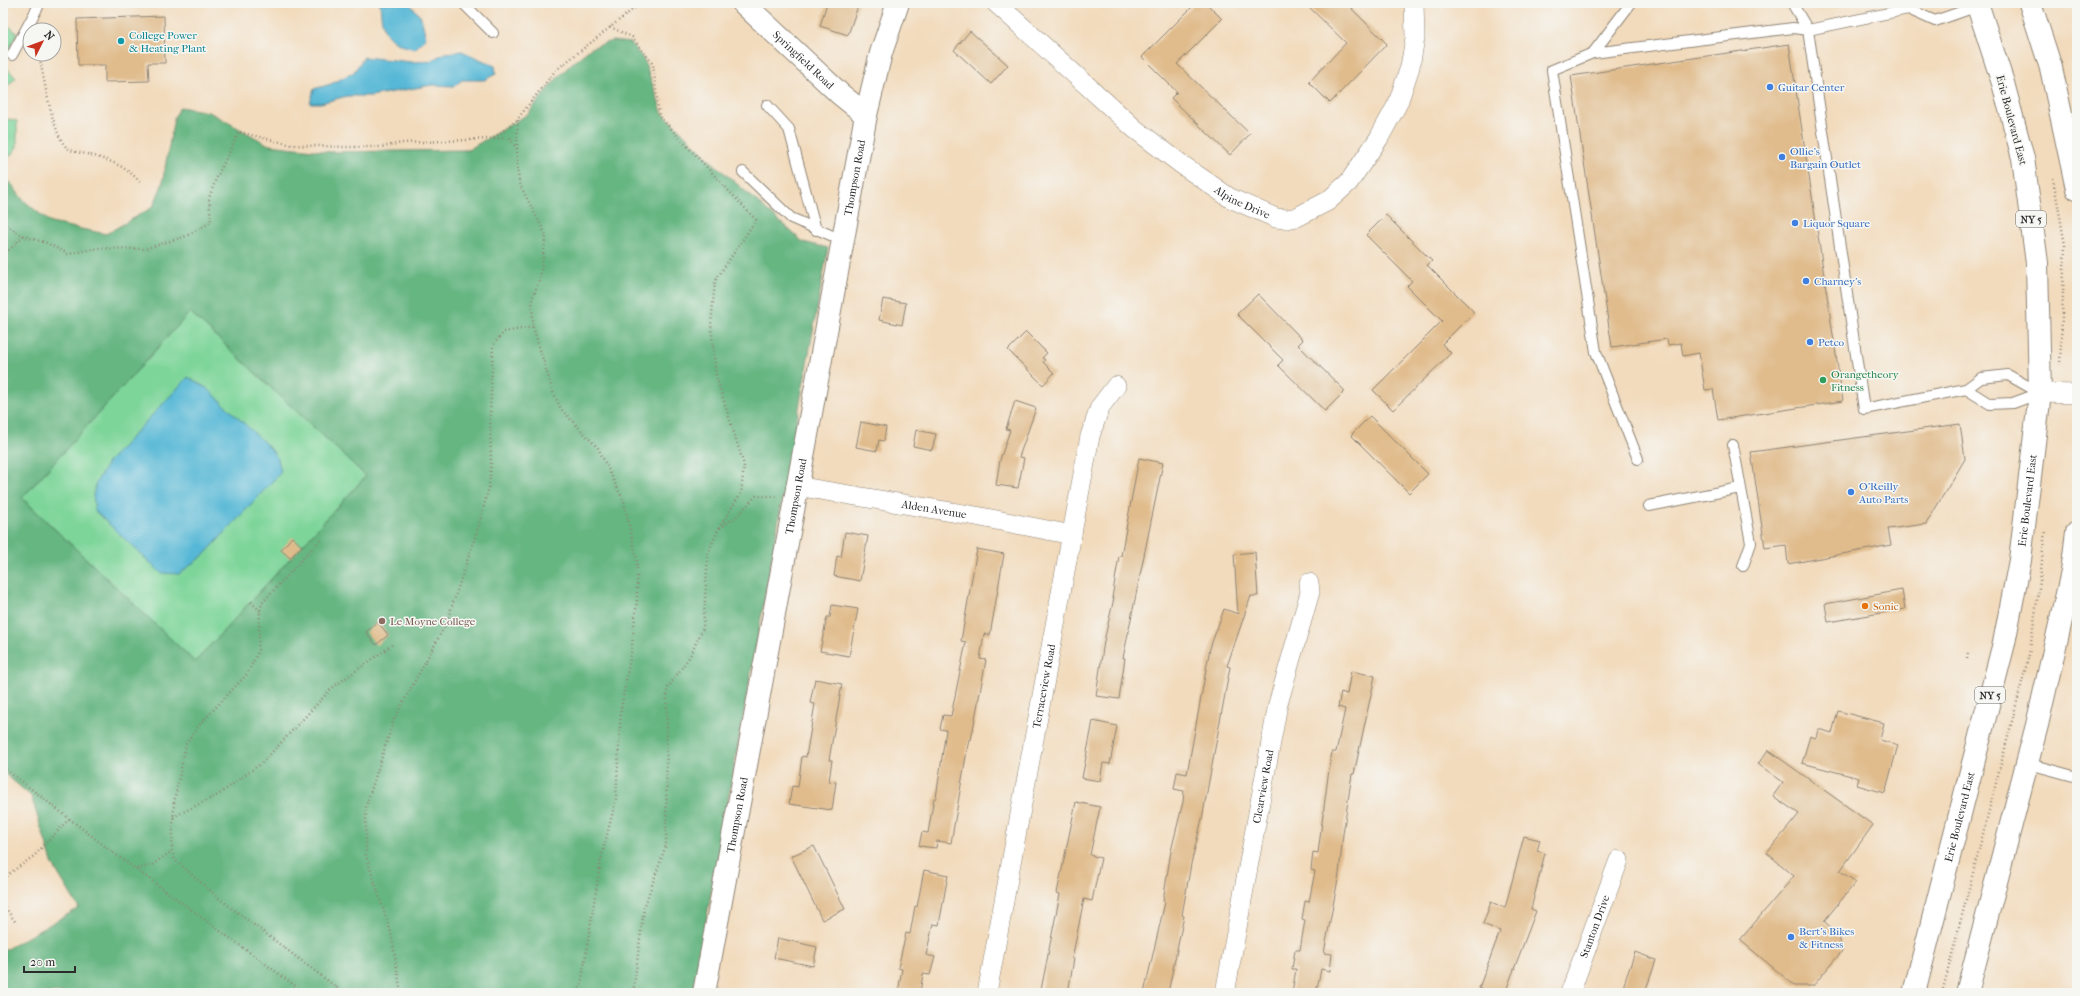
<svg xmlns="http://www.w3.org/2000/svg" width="2080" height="996" viewBox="0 0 2080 996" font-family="'IM FELL French Canon',serif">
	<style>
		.green { fill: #7ed59a; stroke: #548062 }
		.forest { fill: #66b682; stroke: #487056; fill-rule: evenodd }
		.water { fill: #57b8d6; stroke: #417280 }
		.building { fill: #e0bb8b }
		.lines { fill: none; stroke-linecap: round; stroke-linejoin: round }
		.lane-casing { stroke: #8e8374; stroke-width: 12 }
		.street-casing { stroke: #8e8374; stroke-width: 20 }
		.secondary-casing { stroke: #8e8374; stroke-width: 24 }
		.primary-casing { stroke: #8e8374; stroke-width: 24 }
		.path { stroke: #8e8374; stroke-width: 2.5; stroke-dasharray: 1 3; stroke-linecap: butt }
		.lane { stroke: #fff; stroke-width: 10 }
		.street { stroke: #fff; stroke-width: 19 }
		.secondary { stroke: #fff; stroke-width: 22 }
		.primary { stroke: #fff; stroke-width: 22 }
		.culture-dot { fill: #0f9aa8; stroke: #f6f6f2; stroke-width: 1.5 }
		.shop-dot { fill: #3f7fe0; stroke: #f6f6f2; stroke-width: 1.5 }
		.leisure-dot { fill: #2e9e5b; stroke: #f6f6f2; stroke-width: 1.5 }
		.food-dot { fill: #e8710a; stroke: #f6f6f2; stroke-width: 1.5 }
		.education-dot { fill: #8d6e63; stroke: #f6f6f2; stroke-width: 1.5 }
		.labels { text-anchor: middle; stroke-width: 3; stroke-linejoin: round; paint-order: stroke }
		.shield { fill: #f6f6f2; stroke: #686867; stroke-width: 1 }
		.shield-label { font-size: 10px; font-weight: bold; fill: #2b2b2b }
		.culture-label { font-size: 11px; fill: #0d838f; stroke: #f6f6f2; text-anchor: start }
		.street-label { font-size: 11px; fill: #2b2b2b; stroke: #f6f6f2 }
		.shop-label { font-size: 11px; fill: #366cbe; stroke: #f6f6f2; text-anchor: start }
		.leisure-label { font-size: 11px; fill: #27864d; stroke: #f6f6f2; text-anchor: start }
		.food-label { font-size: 11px; fill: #c56008; stroke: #f6f6f2; text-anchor: start }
		.education-label { font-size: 11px; fill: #785e54; stroke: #f6f6f2; text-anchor: start }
	</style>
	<rect width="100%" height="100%" fill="#f6f6f2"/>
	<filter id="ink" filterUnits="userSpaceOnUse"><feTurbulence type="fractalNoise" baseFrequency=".025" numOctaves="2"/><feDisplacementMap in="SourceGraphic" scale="8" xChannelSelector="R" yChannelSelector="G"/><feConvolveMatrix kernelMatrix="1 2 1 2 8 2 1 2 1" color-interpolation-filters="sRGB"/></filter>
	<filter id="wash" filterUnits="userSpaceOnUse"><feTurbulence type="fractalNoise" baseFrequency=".012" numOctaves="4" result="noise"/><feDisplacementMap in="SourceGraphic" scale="16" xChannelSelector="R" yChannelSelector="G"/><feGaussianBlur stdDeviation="0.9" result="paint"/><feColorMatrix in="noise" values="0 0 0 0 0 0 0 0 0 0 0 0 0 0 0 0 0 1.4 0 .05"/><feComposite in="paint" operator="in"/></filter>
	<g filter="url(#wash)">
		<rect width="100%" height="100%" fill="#f2dbbd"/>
		<path class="green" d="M 3,21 L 17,33 L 3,62 Z
			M 3,64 L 16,78 L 3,90 Z
			M 3,118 L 17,121 L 17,147 L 3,165 Z
			M 190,312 L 366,476 L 195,662 L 22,498 Z"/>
		<path class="forest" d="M 612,41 L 631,43 L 644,60 L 662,112 L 712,162 L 803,242 L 828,248 L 693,993 L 3,993 L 3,951 L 79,908 L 53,865 L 31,796 L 3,772 L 3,182 L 10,182 L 23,200 L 51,223 L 106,234 L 153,207 L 162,185 L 174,118 L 180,107 L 209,112 L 269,145 L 331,152 L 468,150 L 528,114 L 551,85 L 570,65 L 591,48 ZM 190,312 L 366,476 L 195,662 L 22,498 Z"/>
		<path class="water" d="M 380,3 L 409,3 L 421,17 L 426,38 L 415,49 C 385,42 382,33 380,3 Z
			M 462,51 L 495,66 L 496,74 L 484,80 L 462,80 L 454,86 L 432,85 L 371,96 L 347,96 L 321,103 L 310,103 L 314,89 L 331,84 L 354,72 L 364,57 L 412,62 L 430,61 L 445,53 Z
			M 188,377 L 208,389 L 271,449 L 278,459 L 281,472 L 205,554 L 179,574 L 161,573 L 95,511 L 93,495 L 96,483 L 109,461 Z"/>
		<g id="blocks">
			<path class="building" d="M 827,3 L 859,3 L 848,35 L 820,26 Z
				M 1196,3 L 1206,3 L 1222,19 L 1177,64 L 1250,134 L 1230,155 L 1171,98 L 1177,92 L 1142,57 Z
				M 1305,3 L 1358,3 L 1352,9 L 1387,44 L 1330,103 L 1309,82 L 1346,43 Z
				M 164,16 L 165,63 L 148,63 L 149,81 L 105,82 L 105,65 L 78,65 L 77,19 Z
				M 970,31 L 1008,65 L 991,84 L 954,50 Z
				M 1789,44 L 1843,401 L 1718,420 L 1713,389 L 1705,390 L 1699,353 L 1683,356 L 1681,343 L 1668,345 L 1667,339 L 1612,347 L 1571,76 Z
				M 1386,215 L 1432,261 L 1427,265 L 1474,312 L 1442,344 L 1451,353 L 1393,410 L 1373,390 L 1442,321 L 1407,286 L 1412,281 L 1366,235 Z
				M 1258,294 L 1303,340 L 1298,345 L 1345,391 L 1325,411 L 1278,365 L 1283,360 L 1237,314 Z
				M 883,299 L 906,303 L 902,325 L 879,320 Z
				M 1026,332 L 1047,353 L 1042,358 L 1045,360 L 1043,362 L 1054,373 L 1043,385 L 1008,350 Z
				M 1015,401 L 1036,408 L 1019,457 L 1024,458 L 1018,488 L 996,485 L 1000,460 L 1010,430 L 1006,429 Z
				M 1370,416 L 1428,474 L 1409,493 L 1351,435 Z
				M 861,422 L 886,427 L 884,441 L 879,440 L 877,451 L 856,447 Z
				M 1960,424 L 1965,459 L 1926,524 L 1888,529 L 1891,545 L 1788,564 L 1786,545 L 1765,548 L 1751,452 Z
				M 916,430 L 936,434 L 932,450 L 913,446 Z
				M 1139,458 L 1163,463 L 1123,658 L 1125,658 L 1119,699 L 1096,696 L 1104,641 L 1114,598 L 1112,598 L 1119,556 L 1121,556 Z
				M 845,532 L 868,536 L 860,581 L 834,576 L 837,556 L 841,557 Z
				M 292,537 L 302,546 L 290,558 L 281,550 Z
				M 977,549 L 1004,554 L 990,635 L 984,634 L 980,659 L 986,660 L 971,740 L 969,739 L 951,843 L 937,841 L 936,848 L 919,846 L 922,832 L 928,833 L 934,798 L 936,798 L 946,730 L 940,729 L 943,715 L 951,716 L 966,642 L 961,641 Z
				M 1255,552 L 1258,596 L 1251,596 L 1227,666 L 1230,667 L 1202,819 L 1191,864 L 1182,915 L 1184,916 L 1168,993 L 1144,993 L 1165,902 L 1163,901 L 1171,851 L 1183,802 L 1184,791 L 1174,789 L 1177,772 L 1187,774 L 1210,648 L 1224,609 L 1238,614 L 1234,554 Z
				M 1902,590 L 1905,609 L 1828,622 L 1825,604 Z
				M 832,605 L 858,609 L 849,656 L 820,651 L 827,617 L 830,617 Z
				M 378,622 L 388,635 L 376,645 L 366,632 Z
				M 1351,671 L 1375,676 L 1354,774 L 1352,774 L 1343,834 L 1339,874 L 1324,953 L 1332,954 L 1330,971 L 1321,969 L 1316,993 L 1292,993 L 1296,969 L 1292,969 L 1295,950 L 1300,950 L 1305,920 L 1302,919 L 1305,901 L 1309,902 L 1315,871 L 1311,870 L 1313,852 L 1318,853 L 1329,769 L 1332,752 L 1336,752 L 1345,709 L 1338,707 L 1341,692 L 1347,694 Z
				M 815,679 L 842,684 L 829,760 L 832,760 L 829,781 L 836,782 L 832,810 L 789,804 L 792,786 L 798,787 L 802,756 L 806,757 L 815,704 L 810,703 Z
				M 1838,711 L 1884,723 L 1880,740 L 1898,745 L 1885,793 L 1857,785 L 1859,778 L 1802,763 L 1810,736 L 1816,738 L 1818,729 L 1832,733 Z
				M 1093,721 L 1117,726 L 1110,764 L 1103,763 L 1100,781 L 1082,778 Z
				M 1768,750 L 1873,825 L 1840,871 L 1856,882 L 1824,921 L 1839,935 L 1842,951 L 1813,986 L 1795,986 L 1740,940 L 1794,876 L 1767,853 L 1799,814 L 1773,796 L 1783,782 L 1758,764 Z
				M 1076,802 L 1100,807 L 1090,855 L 1101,858 L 1092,901 L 1084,899 L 1072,959 L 1074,959 L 1068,993 L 1058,993 L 1041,990 L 1060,894 L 1057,893 Z
				M 1524,836 L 1540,840 L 1537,851 L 1545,853 L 1531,909 L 1536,911 L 1505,993 L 1494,993 L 1479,988 L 1500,931 L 1483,924 L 1491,902 L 1505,908 Z
				M 814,846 L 845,909 L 822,920 L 791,856 Z
				M 924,870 L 948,875 L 939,925 L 933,924 L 926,955 L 935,957 L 930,975 L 923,974 L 920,993 L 898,993 L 902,969 L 898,968 L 906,933 L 910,934 L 915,906 L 917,907 Z
				M 778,938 L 817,947 L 813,966 L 774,958 Z
				M 1635,952 L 1656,960 L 1645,993 L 1632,993 L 1622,990 Z"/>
		</g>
	</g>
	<g filter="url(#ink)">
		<use href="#blocks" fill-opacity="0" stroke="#8e8374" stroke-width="1"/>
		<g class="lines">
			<defs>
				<path id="lane" d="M 463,3 L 493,33
					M 1631,3 L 1593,53 L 1793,28 L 1808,30
					M 1792,3 L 1808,30
					M 1978,6 L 1935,21 L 1908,9 L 1808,30 L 1864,409 L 1966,389 L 1981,378 L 2008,375 L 2040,393
					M 1593,53 L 1552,70 L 1596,352 L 1638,459
					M 12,55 L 40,3
					M 767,105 L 789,129 L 816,230
					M 743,172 L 791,218 L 842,240
					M 1966,389 L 1990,404 L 2013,403 L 2040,393
					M 1733,445 L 1751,543 L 1743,566
					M 1649,506 L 1740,488
					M 2026,763 L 2077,777"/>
				<g id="street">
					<path id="s1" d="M 996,3 L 1135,129 L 1181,164 L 1230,198 L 1276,218 L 1287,219 L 1297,217 L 1328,201 L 1349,182 L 1379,138 L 1398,103 L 1410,67 L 1415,38 L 1414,3"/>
					<path d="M 2040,393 L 2077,394"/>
					<path id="s2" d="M 796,486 L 976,516 L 1072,535"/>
					<path id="s3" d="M 987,993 L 1090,436 L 1100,407 L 1116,386"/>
					<path id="s4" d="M 1225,993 L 1278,704 L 1310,592 L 1309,583"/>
					<path id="s5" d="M 1570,993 L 1619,860"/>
				</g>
				<g id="secondary">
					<path id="s6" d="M 743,3 L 840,94 L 866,115"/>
					<path id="s7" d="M 704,993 L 866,115 L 881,53 L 898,3"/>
				</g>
				<g id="primary">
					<path d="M 2030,3 L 2051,68 L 2077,189"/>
					<path id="s8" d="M 1914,993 L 2004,643 L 2020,560 L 2040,393 L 2037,263 L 2023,158 L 2003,83 L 1977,3"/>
					<path d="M 1967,993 L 2037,725 L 2072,572 L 2077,532"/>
				</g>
			</defs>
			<use href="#lane" class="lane-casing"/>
			<use href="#street" class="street-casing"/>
			<use href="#secondary" class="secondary-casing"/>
			<use href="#primary" class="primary-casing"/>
			<path class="path" d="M 610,27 L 632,37 L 653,64 L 659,116 L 756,220 L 715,281 L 711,325 L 716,376 L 744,465 L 741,493 L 718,530 L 708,553 L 703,628 L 690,656 L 667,689 L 666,845 L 644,908 L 633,993
				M 39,54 C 43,73 53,141 69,149 C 74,152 81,153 87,154 C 108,160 125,165 140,182
				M 494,138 L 516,121 L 555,71 L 641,3
				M 517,149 L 518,120
				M 2053,178 L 2065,245 L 2060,365
				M 3,223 L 23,236
				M 3,256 L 23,236 L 47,243 L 68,254 L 98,248 L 145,249 L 186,236 L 211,222 L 209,198 L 216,179 L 239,132 L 292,145 L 344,147 L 382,147 L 402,143 L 510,138 L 517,149 L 517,168 L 520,185 L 546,235 L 540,278 L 532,299 L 533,327 L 504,332 L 493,345 L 490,416 L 491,464 L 489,487 L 478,528 L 446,624 L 394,719 L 366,806 L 366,856 L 391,933 L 400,987 L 400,993
				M 533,327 L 553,392 L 561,409 L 598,448 L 624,502 L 637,560 L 637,600 L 631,653 L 621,709 L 616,799 L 601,859 L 581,985 L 575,993
				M 720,528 L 736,517 L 756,496 L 776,496
				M 320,540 L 262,603 L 260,611 L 258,652 L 247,674 L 201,723 L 186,744 L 174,802 L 172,851 L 175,860 L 221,900 L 344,993
				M 251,602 L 260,611
				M 1967,658 L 1968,652
				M 3,767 L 111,851 L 305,993
				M 173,817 L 218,795 L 263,762 L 332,688 L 392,645
				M 137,869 L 152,865 L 172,851
				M 3,878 L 34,856 L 69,819
				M 3,904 L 16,923
				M 1942,993 L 2029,655 L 2040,581 L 2045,530"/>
			<use href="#lane" class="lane"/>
			<use href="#street" class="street"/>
			<use href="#secondary" class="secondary"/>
			<use href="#primary" class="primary"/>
		</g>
	</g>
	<circle class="culture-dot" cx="121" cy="41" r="4"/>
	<g class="shop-dot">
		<circle cx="1770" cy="87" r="4"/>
		<circle cx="1782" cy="157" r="4"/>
		<circle cx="1795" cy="223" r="4"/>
		<circle cx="1806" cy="281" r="4"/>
		<circle cx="1810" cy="342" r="4"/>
		<circle cx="1851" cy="492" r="4"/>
		<circle cx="1791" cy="937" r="4"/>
	</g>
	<circle class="leisure-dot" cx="1823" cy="380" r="4"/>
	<circle class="food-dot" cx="1865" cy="606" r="4"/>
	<circle class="education-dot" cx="382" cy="621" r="4"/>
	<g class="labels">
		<g class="shield">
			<rect x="2016" y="211" width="30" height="16" rx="3"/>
			<rect x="1975" y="687" width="30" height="16" rx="3"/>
		</g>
		<g class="shield-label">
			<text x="2031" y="223">NY 5</text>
			<text x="1990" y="699">NY 5</text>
		</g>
		<g class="culture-label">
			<text x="129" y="39">College Power<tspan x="129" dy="13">&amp; Heating Plant</tspan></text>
		</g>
		<g class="street-label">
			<text dy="4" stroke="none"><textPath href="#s6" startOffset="83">Springfield Road</textPath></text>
			<text transform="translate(2012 120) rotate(75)" y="4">Erie Boulevard East</text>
			<text dy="4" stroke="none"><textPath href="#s7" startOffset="829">Thompson Road</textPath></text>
			<text dy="4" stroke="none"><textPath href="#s1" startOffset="318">Alpine Drive</textPath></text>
			<text dy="4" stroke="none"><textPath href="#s7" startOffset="505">Thompson Road</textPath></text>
			<text dy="4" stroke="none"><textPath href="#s8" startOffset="506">Erie Boulevard East</textPath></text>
			<text dy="4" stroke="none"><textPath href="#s2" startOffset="140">Alden Avenue</textPath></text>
			<text dy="4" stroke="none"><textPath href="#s3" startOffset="312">Terraceview Road</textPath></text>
			<text dy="4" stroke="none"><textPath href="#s4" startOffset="210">Clearview Road</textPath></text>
			<text dy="4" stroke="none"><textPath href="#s7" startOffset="181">Thompson Road</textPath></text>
			<text dy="4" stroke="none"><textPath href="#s8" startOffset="182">Erie Boulevard East</textPath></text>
			<text dy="4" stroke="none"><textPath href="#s5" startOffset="71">Stanton Drive</textPath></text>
		</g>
		<g class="shop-label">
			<text x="1778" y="91">Guitar Center</text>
			<text x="1790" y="155">Ollie's<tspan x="1790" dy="13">Bargain Outlet</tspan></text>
			<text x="1803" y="227">Liquor Square</text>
			<text x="1814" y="285">Charney's</text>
			<text x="1818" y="346">Petco</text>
			<text x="1859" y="490">O'Reilly<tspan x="1859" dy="13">Auto Parts</tspan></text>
			<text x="1799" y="935">Bert's Bikes<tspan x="1799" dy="13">&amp; Fitness</tspan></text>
		</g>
		<g class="leisure-label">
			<text x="1831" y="378">Orangetheory<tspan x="1831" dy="13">Fitness</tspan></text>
		</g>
		<g class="food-label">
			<text x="1873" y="610">Sonic</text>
		</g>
		<g class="education-label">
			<text x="390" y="625">Le Moyne College</text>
		</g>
	</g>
	<rect width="2080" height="996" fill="none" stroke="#f6f6f2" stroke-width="16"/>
	<g transform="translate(42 42) rotate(48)"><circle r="19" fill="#f6f6f2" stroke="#a5a5a2"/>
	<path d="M0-3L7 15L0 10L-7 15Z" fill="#c8321e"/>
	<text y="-6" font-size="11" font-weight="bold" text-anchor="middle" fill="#2b2b2b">N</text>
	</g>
	<path d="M24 966v6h51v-6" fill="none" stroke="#2b2b2b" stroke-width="2"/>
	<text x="30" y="966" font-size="12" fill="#2b2b2b" stroke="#f6f6f2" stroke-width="3" paint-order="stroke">20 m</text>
</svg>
